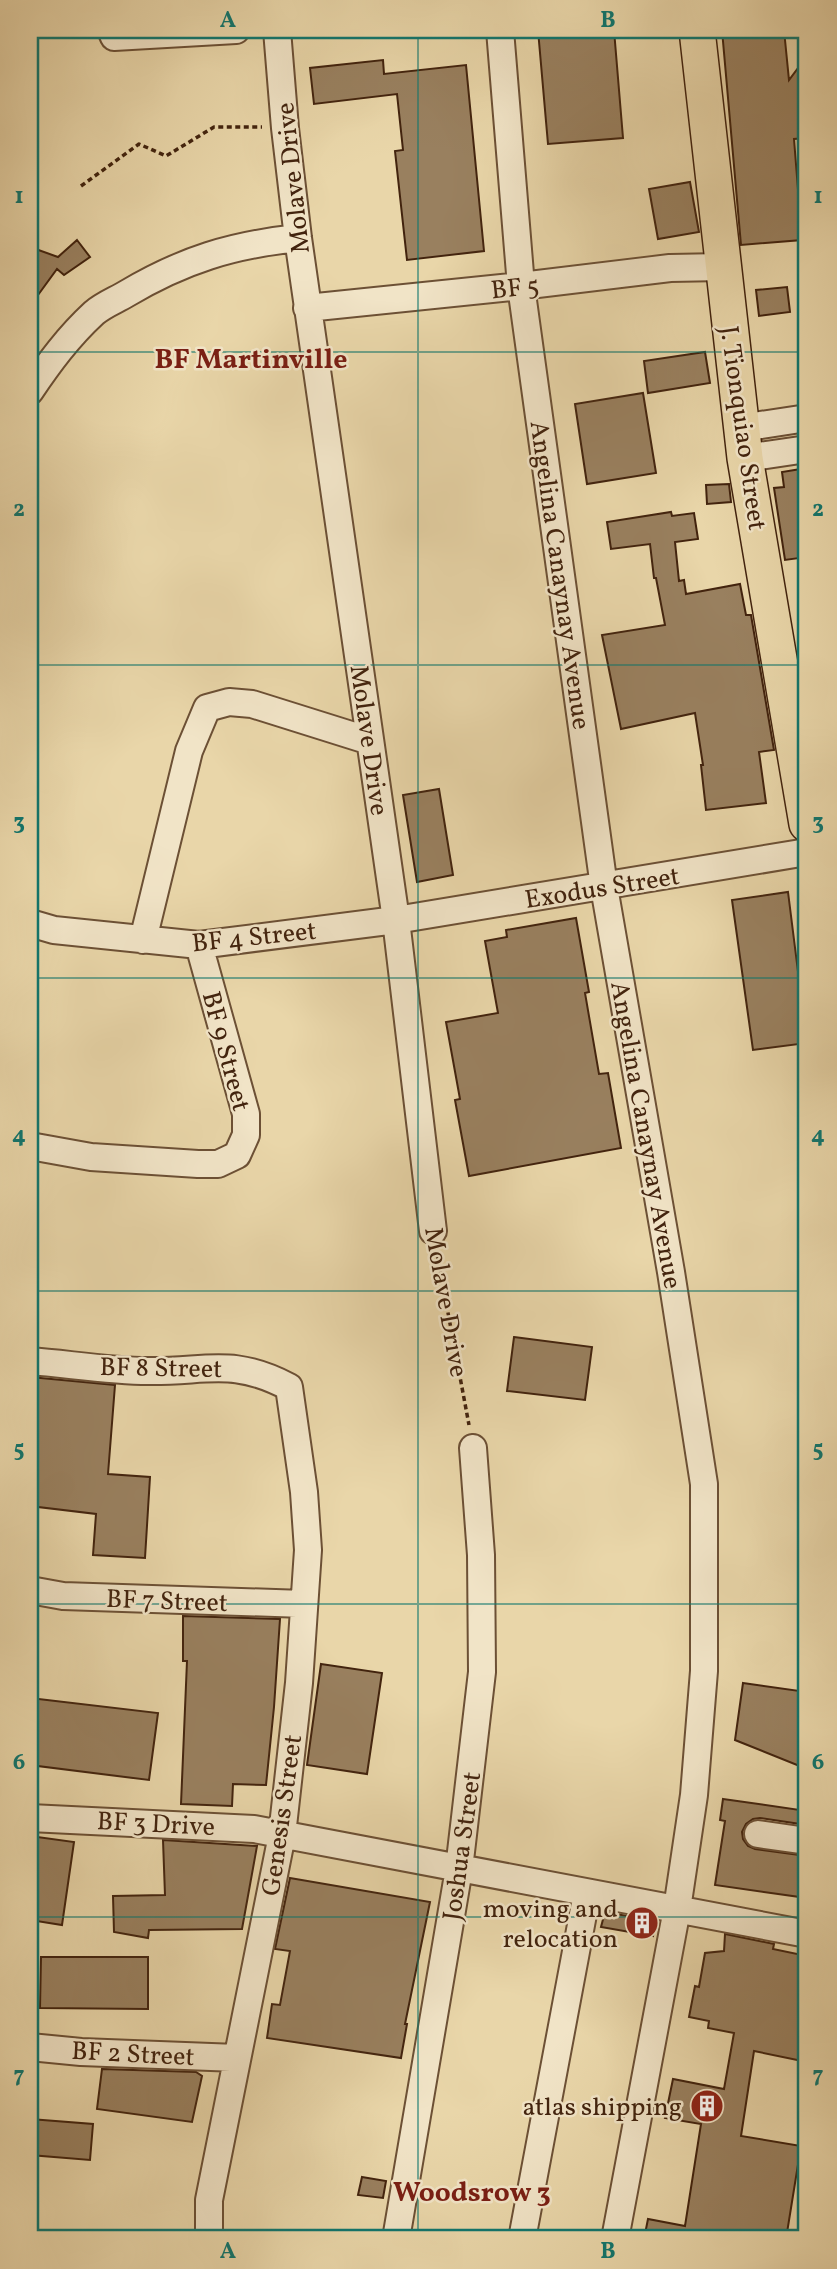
<svg xmlns="http://www.w3.org/2000/svg" width="837" height="2269" viewBox="0 0 837 2269" font-family="Vollkorn,serif">
	<style>
		.building { fill: #99805f; stroke: #42230e; stroke-width: 2 }
		.lines { fill: none; stroke-linecap: round; stroke-linejoin: round }
		.minor-casing { stroke: #6c5035; stroke-width: 30 }
		.major-casing { stroke: #42230e; stroke-width: 38 }
		.path { stroke: #42230e; stroke-width: 3.5; stroke-dasharray: 5 3.5; stroke-linecap: butt }
		.minor { stroke: #f1e4c7; stroke-width: 26 }
		.major { stroke: #e9d6a9; stroke-width: 35 }
		.grid { fill: none; stroke: #0f766e; stroke-width: 2; stroke-opacity: 0.55 }
		.labels { text-anchor: middle; stroke-width: 5; stroke-linejoin: round; paint-order: stroke }
		.street-label { font-size: 26px; fill: #42230e; stroke: #f1e4c7 }
		.poi-label { font-size: 26px; fill: #42230e; stroke: #f1e4c7; text-anchor: end }
		.neighbourhood-label { font-size: 28px; font-weight: bold; fill: #7a1f14; stroke: #f1e4c7 }
		.neatline { fill: none; stroke: #0f766e; stroke-width: 2.5 }
		.grid-label { font-size: 23px; text-anchor: middle; font-weight: bold; fill: #0f766e }
	</style>
	<rect width="100%" height="100%" fill="#e9d6a9"/>
	<filter id="stains"><feTurbulence type="fractalNoise" baseFrequency=".00286" numOctaves="4"/><feColorMatrix values="0 0 0 0 .2 0 0 0 0 .09 0 0 0 0 .02 0 0 0 .5 -.17"/></filter>
	<radialGradient id="worn" r=".72"><stop offset=".6" stop-color="#630" stop-opacity="0"/><stop offset="1" stop-color="#630" stop-opacity=".3"/></radialGradient>
	<path class="building" d="M 538,30 L 614,30 L 623,138 L 548,144 Z
		M 722,30 L 784,30 L 789,80 L 807,56 L 807,138 L 794,139 L 802,240 L 741,245 Z
		M 383,60 L 384,74 L 466,65 L 484,251 L 407,260 L 395,151 L 403,150 L 397,94 L 314,104 L 310,68 Z
		M 690,182 L 699,232 L 658,239 L 649,189 Z
		M 77,240 L 90,257 L 64,275 L 57,269 L 30,306 L 30,247 L 58,257 Z
		M 787,287 L 790,312 L 759,316 L 756,290 Z
		M 705,352 L 710,383 L 648,393 L 644,361 Z
		M 643,393 L 656,473 L 587,484 L 575,404 Z
		M 807,468 L 807,557 L 785,560 L 774,488 L 784,487 L 782,472 Z
		M 729,484 L 731,502 L 707,504 L 706,485 Z
		M 671,512 L 672,516 L 694,513 L 698,539 L 675,542 L 679,581 L 684,580 L 686,594 L 740,584 L 746,615 L 751,615 L 774,750 L 759,752 L 766,803 L 706,810 L 701,765 L 703,765 L 695,713 L 621,729 L 602,635 L 665,625 L 656,578 L 654,578 L 650,544 L 611,549 L 607,522 Z
		M 439,789 L 453,875 L 417,882 L 403,795 Z
		M 788,892 L 807,1043 L 753,1050 L 732,900 Z
		M 576,918 L 589,992 L 585,993 L 599,1074 L 608,1073 L 621,1148 L 469,1176 L 455,1100 L 460,1099 L 446,1022 L 498,1013 L 485,941 L 507,937 L 506,930 Z
		M 514,1337 L 592,1347 L 585,1400 L 507,1391 Z
		M 30,1377 L 115,1385 L 108,1474 L 150,1477 L 145,1558 L 93,1555 L 96,1514 L 30,1506 Z
		M 183,1616 L 280,1619 L 274,1707 L 266,1785 L 233,1784 L 232,1806 L 181,1804 L 187,1661 L 183,1661 Z
		M 321,1664 L 382,1673 L 367,1774 L 307,1765 Z
		M 743,1683 L 807,1692 L 807,1769 L 735,1740 Z
		M 30,1698 L 158,1713 L 149,1780 L 30,1765 Z
		M 723,1799 L 807,1811 L 807,1825 L 760,1818 L 753,1819 L 746,1824 L 742,1832 L 743,1839 L 748,1846 L 755,1849 L 807,1856 L 807,1898 L 715,1885 L 725,1821 L 720,1820 Z
		M 30,1836 L 74,1842 L 62,1925 L 30,1920 Z
		M 163,1840 L 257,1846 L 242,1929 L 149,1930 L 148,1938 L 114,1932 L 113,1896 L 165,1895 Z
		M 290,1878 L 430,1902 L 405,2024 L 407,2024 L 401,2058 L 267,2038 L 272,2004 L 280,2005 L 290,1951 L 275,1949 Z
		M 605,1912 L 655,1921 L 653,1936 L 601,1927 Z
		M 725,1934 L 774,1944 L 773,1949 L 807,1956 L 807,2062 L 754,2051 L 741,2136 L 801,2146 L 786,2239 L 644,2239 L 648,2219 L 685,2226 L 701,2124 L 665,2118 L 673,2079 L 724,2089 L 734,2033 L 708,2028 L 709,2021 L 689,2017 L 695,1986 L 699,1987 L 705,1953 L 724,1951 Z
		M 41,1957 L 148,1957 L 148,2009 L 40,2008 Z
		M 102,2069 L 196,2072 L 202,2076 L 192,2122 L 97,2109 Z
		M 30,2119 L 93,2124 L 90,2160 L 30,2155 Z
		M 362,2177 L 386,2181 L 383,2198 L 358,2195 Z"/>
	<g class="lines">
		<defs>
			<path id="minor" d="M 111,30 L 114,37 L 236,30
				M 277,30 L 285,128 L 298,238 L 396,920 L 433,1231
				M 500,30 L 521,286 L 604,887 L 671,1272 L 704,1484 L 704,1671 L 694,1795 L 677,1909 L 615,2239
				M 307,308 L 521,286 L 670,268 L 722,267
				M 30,391 C 49,363 68,337 94,313 C 103,305 116,300 126,294 C 183,260 232,245 298,238
				M 741,428 L 807,418
				M 745,458 L 807,449
				M 30,923 L 54,930 L 199,945 L 396,920 L 807,852
				M 143,940 L 189,751 L 207,708 L 229,702 L 252,704 L 370,741
				M 30,1146 L 91,1157 L 198,1164 L 218,1164 L 237,1155 L 246,1135 L 246,1114 L 199,945
				M 30,1361 C 69,1364 109,1371 148,1371 C 207,1372 232,1357 289,1387 L 304,1492 L 308,1550 L 299,1683 L 282,1835 L 209,2200 L 209,2239
				M 30,1590 L 63,1596 L 304,1604
				M 30,1818 L 254,1829 L 807,1934
				M 758,1834 L 807,1841
				M 30,2047 L 81,2052 L 237,2058
				M 396,2239 L 459,1869 L 482,1672 L 481,1555 L 473,1448
				M 522,2239 L 587,1893"/>
			<path id="major" d="M 697,30 L 745,458 L 807,824"/>
		</defs>
		<use href="#minor" class="minor-casing"/>
		<use href="#major" class="major-casing"/>
		<path class="path" d="M 81,186 L 139,144 L 166,156 L 214,127 L 262,127
			M 437,1254 L 469,1425"/>
		<use href="#minor" class="minor"/>
		<use href="#major" class="major"/>
	</g>
	<path class="grid" d="M 418,30 L 418,2239M 30,352 L 807,352M 30,665 L 807,665M 30,978 L 807,978M 30,1291 L 807,1291M 30,1604 L 807,1604M 30,1917 L 807,1917"/>
	<defs>
		<symbol id="building-disc" viewBox="-11 -11 22 22"><circle r="9.5" fill="#8f2418" stroke="#f1e4c7"/><path d="M-4-6H4V6H1V3H-1V6H-4ZM-2.5-4.3h1.7v1.8h-1.7ZM.8-4.3h1.7v1.8H.8ZM-2.5-1h1.7V.8h-1.7ZM.8-1h1.7V.8H.8Z" fill="#fff"/></symbol>
	</defs>
	<g fill-rule="evenodd">
		<use href="#building-disc" x="623" y="1904" width="38" height="38"/>
		<use href="#building-disc" x="688" y="2087" width="38" height="38"/>
	</g>
	<g class="labels">
		<g class="street-label">
			<text transform="translate(292 178) rotate(-96)" y="9">Molave Drive</text>
			<text transform="translate(515 287) rotate(-6)" y="9">BF 5</text>
			<text transform="translate(744 428) rotate(82)" y="9">J. Tionquiao Street</text>
			<text transform="translate(561 575) rotate(82)" y="9">Angelina Canaynay Avenue</text>
			<text transform="translate(370 740) rotate(82)" y="9">Molave Drive</text>
			<text transform="translate(602 887) rotate(-9)" y="9">Exodus Street</text>
			<text transform="translate(254 936) rotate(-6)" y="9">BF 4 Street</text>
			<text transform="translate(227 1051) rotate(75)" y="9">BF 9 Street</text>
			<text transform="translate(647 1135) rotate(80)" y="9">Angelina Canaynay Avenue</text>
			<text transform="translate(447 1302) rotate(80)" y="9">Molave Drive</text>
			<text transform="translate(161 1367) rotate(1)" y="9">BF 8 Street</text>
			<text transform="translate(167 1600) rotate(2)" y="9">BF 7 Street</text>
			<text transform="translate(281 1815) rotate(-82)" y="9">Genesis Street</text>
			<text transform="translate(156 1823) rotate(3)" y="9">BF 3 Drive</text>
			<text transform="translate(461 1846) rotate(-82)" y="9">Joshua Street</text>
			<text transform="translate(133 2053) rotate(3)" y="9">BF 2 Street</text>
		</g>
		<g class="poi-label">
			<text x="618" y="1917">moving and<tspan x="618" dy="30">relocation</tspan></text>
			<text x="682" y="2115">atlas shipping</text>
		</g>
		<g class="neighbourhood-label">
			<text x="251" y="368">BF Martinville</text>
			<text x="472" y="2201">Woodsrow 3</text>
		</g>
	</g>
	<rect width="837" height="2269" fill="none" stroke="#e9d6a9" stroke-width="77"/>
	<rect x="38" y="38" width="760" height="2192" class="neatline"/>
	<g class="grid-label">
		<text x="228" y="27">A</text>
		<text x="608" y="27">B</text>
		<text x="19" y="203">1</text>
		<text x="818" y="203">1</text>
		<text x="19" y="516">2</text>
		<text x="818" y="516">2</text>
		<text x="19" y="829">3</text>
		<text x="818" y="829">3</text>
		<text x="19" y="1142">4</text>
		<text x="818" y="1142">4</text>
		<text x="19" y="1456">5</text>
		<text x="818" y="1456">5</text>
		<text x="19" y="1769">6</text>
		<text x="818" y="1769">6</text>
		<text x="19" y="2082">7</text>
		<text x="818" y="2082">7</text>
		<text x="228" y="2258">A</text>
		<text x="608" y="2258">B</text>
	</g>
	<rect width="100%" height="100%" filter="url(#stains)"/>
	<rect width="100%" height="100%" fill="url(#worn)"/>
</svg>
